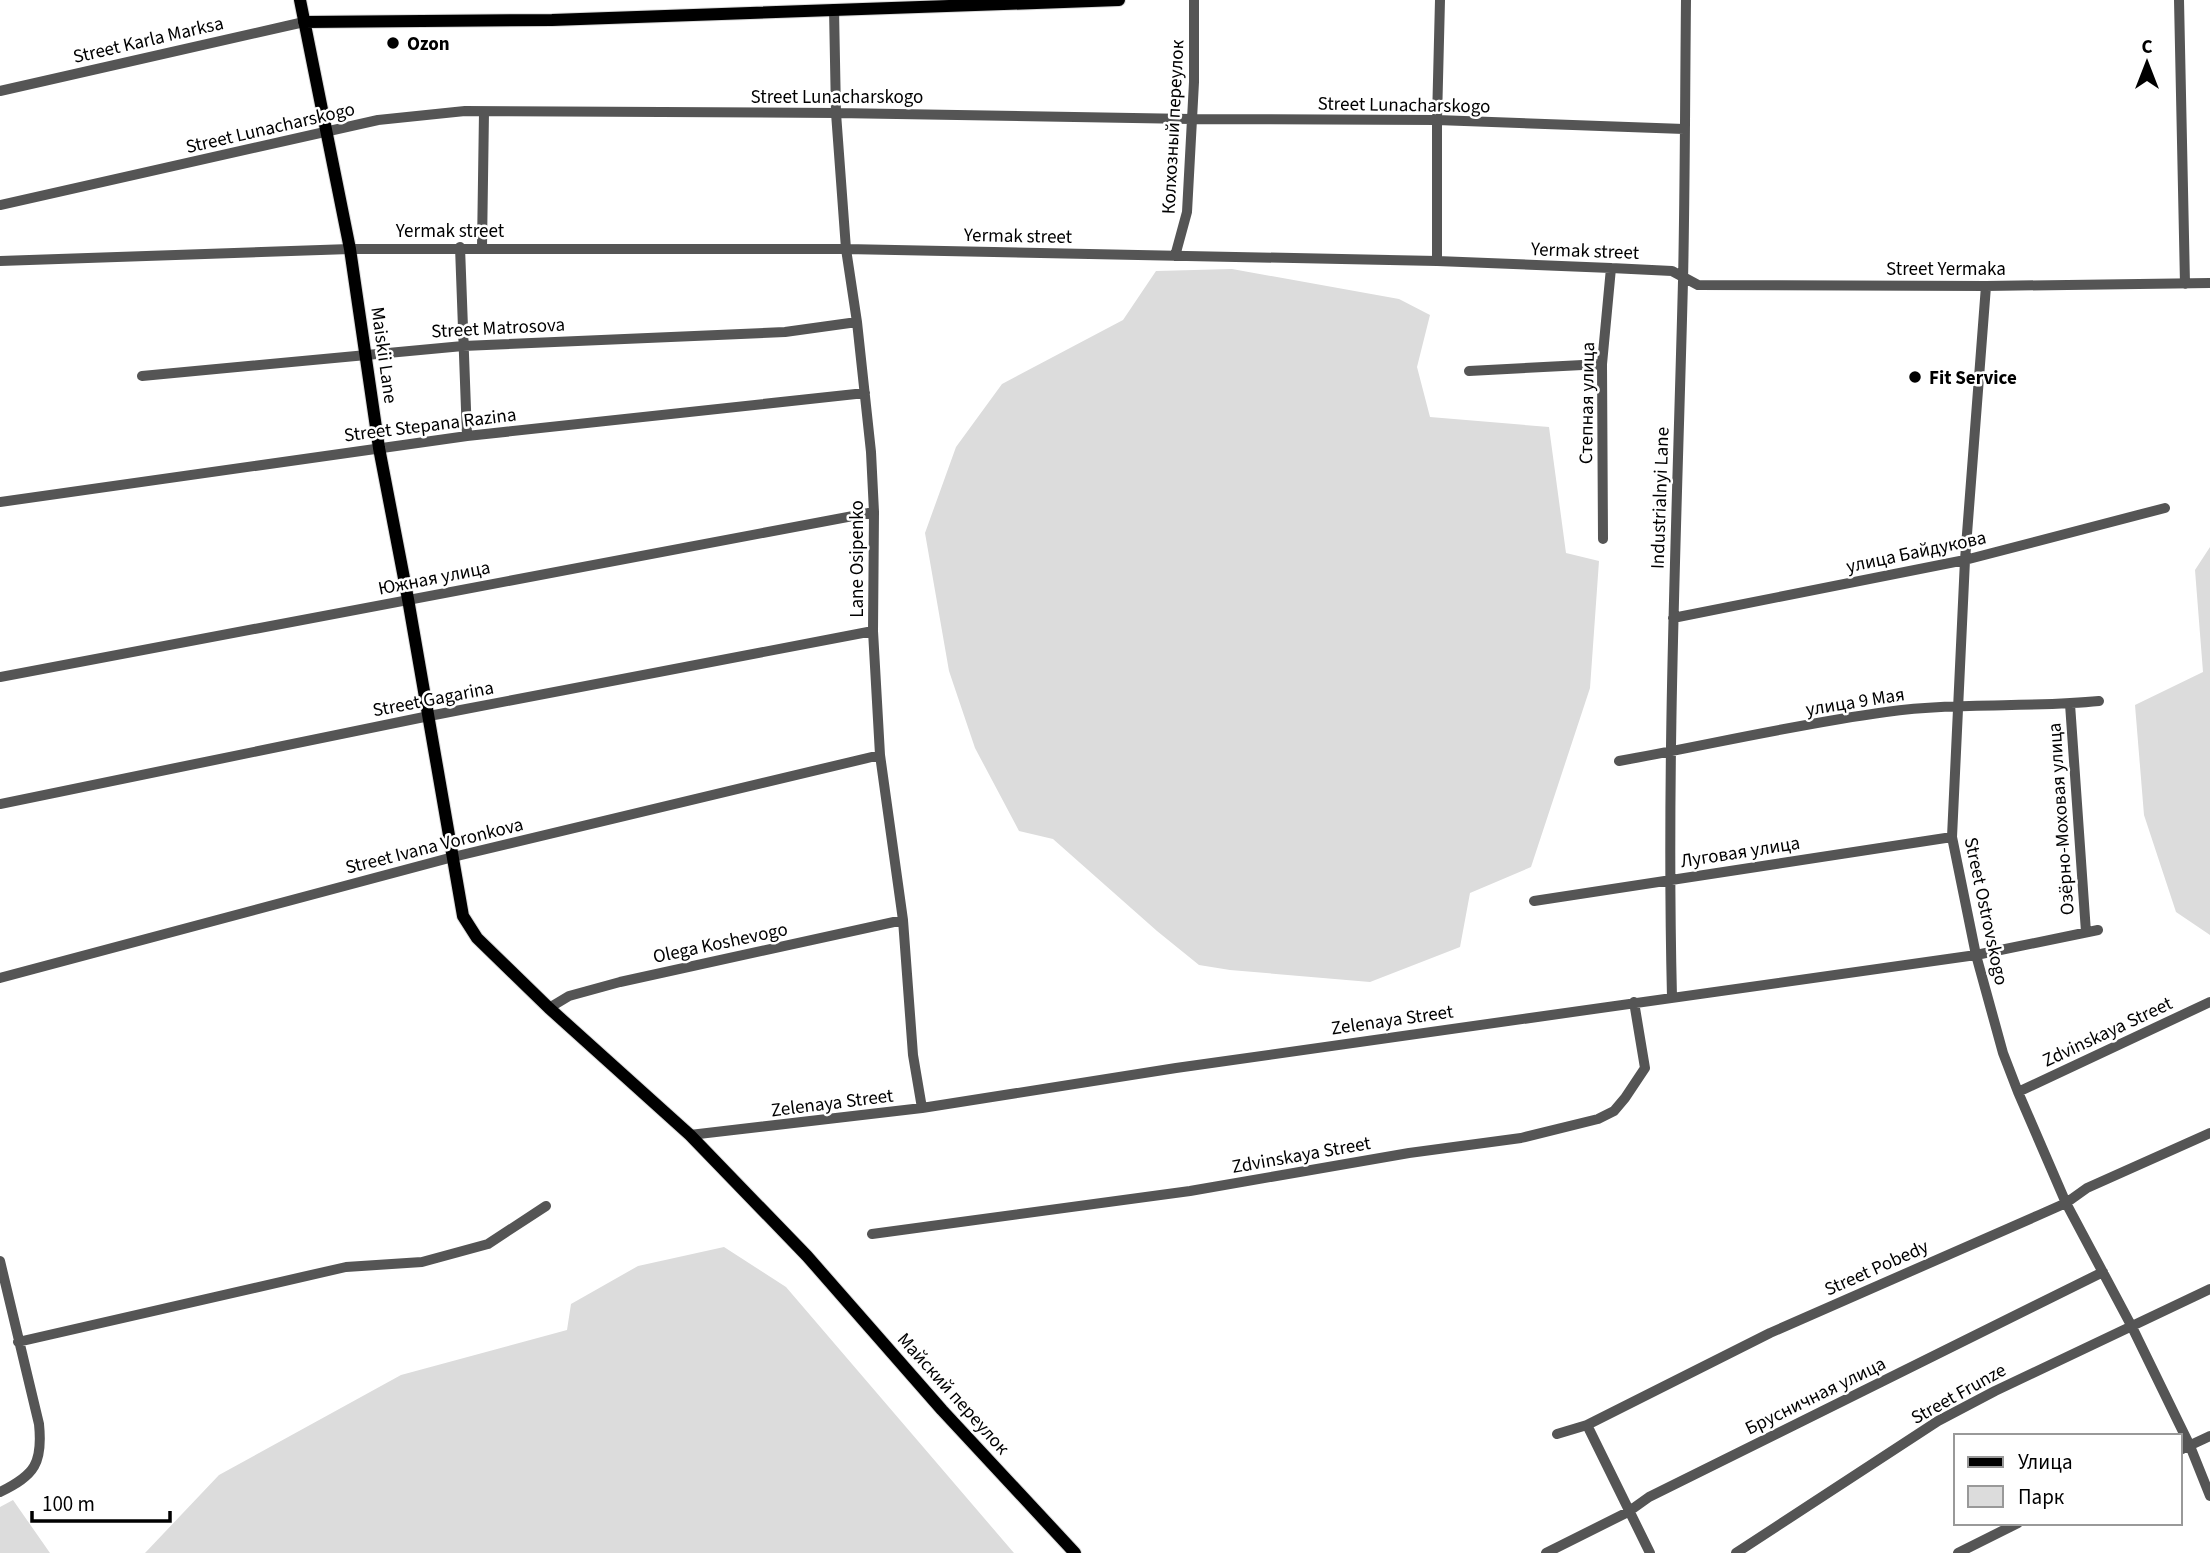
<svg xmlns="http://www.w3.org/2000/svg" width="2210" height="1553" viewBox="0 0 2210 1553" font-family="'Source Sans 3',sans-serif">
	<style>
		.green { fill: #dcdcdc }
		.lines { fill: none; stroke-linecap: round; stroke-linejoin: round }
		.major-casing { stroke: #dbdbdb; stroke-width: 14 }
		.minor { stroke: #555; stroke-width: 10 }
		.major { stroke: #000; stroke-width: 12 }
		.poi-dot { fill: #000; stroke: #fff; stroke-width: 2.5 }
		.labels { text-anchor: middle; stroke-width: 5; stroke-linejoin: round; paint-order: stroke }
		.street-label { font-size: 19px; fill: #000; stroke: #fff }
		.poi-label { font-size: 19px; font-weight: bold; fill: #000; stroke: #fff; text-anchor: start }
	</style>
	<rect width="100%" height="100%" fill="#fff"/>
	<path class="green" d="M 1232,269 L 1399,299 L 1430,315 L 1417,367 L 1430,417 L 1549,427 L 1566,553 L 1599,561 L 1590,688 L 1531,867 L 1470,893 L 1460,947 L 1370,982 L 1230,970 L 1199,965 L 1157,931 L 1053,839 L 1019,831 L 975,748 L 949,671 L 925,533 L 956,447 L 1002,384 L 1123,320 L 1156,271 Z
		M 2210,547 L 2210,935 L 2176,912 L 2144,815 L 2135,705 L 2203,672 L 2195,570 Z
		M 724,1247 L 786,1287 L 1014,1553 L 145,1553 L 219,1475 L 401,1375 L 567,1330 L 571,1304 L 638,1266 Z
		M 13,1500 L 50,1553 L 0,1553 L 0,1507 Z"/>
	<g class="lines">
		<defs>
			<path id="major" d="M 300,0 L 350,249 L 379,448 L 408,599 L 463,916 L 477,938 L 549,1008 L 690,1135 L 807,1256 L 942,1410 L 1075,1553
				M 304,22 L 552,20 L 1119,0"/>
		</defs>
		<use href="#major" class="major-casing"/>
		<path class="minor" d="M 2179,0 L 2185,284
			M 834,9 L 836,113 L 846,249 L 857,322 L 871,452 L 874,512 L 873,631 L 880,755 L 903,920 L 913,1055 L 922,1108
			M 0,91 L 304,22
			M 0,205 L 378,120 L 465,111 L 836,113 L 1191,119 L 1437,120 L 1684,129
			M 460,247 L 467,436
			M 482,247 L 484,112
			M 1175,256 L 1187,212 L 1194,82 L 1194,0
			M 0,261 L 350,249 L 846,249 L 1437,261 L 1611,268 L 1672,271 L 1698,285 L 1986,286 L 2210,283
			M 1437,261 L 1437,120 L 1440,0
			M 1986,286 L 1965,560 L 1952,837 L 1976,955 L 2003,1053 L 2018,1092 L 2066,1203 L 2132,1327 L 2190,1446 L 2210,1496
			M 1469,371 L 1602,364
			M 142,376 L 463,346 L 785,332 L 857,322
			M 0,502 L 467,436 L 865,393
			M 1603,539 L 1602,364 L 1611,268
			M 1673,618 L 1965,560 L 2165,508
			M 0,677 L 874,512
			M 2070,704 L 2086,932
			M 1619,761 C 1708,745 1797,724 1886,712 C 1957,702 2028,708 2099,701
			M 0,804 L 429,716 L 873,631
			M 1534,901 L 1952,837
			M 0,978 L 453,857 L 880,755
			M 1672,997 C 1666,758 1677,520 1683,281 C 1685,187 1685,94 1686,0
			M 549,1008 L 569,996 L 620,982 L 903,920
			M 2018,1092 L 2210,1002
			M 690,1135 L 922,1108 L 1176,1068 L 1976,955 L 2098,930
			M 872,1234 L 1190,1191 L 1409,1153 L 1521,1138 L 1598,1119 L 1614,1111 L 1625,1098 L 1645,1068 L 1634,1002
			M 0,1261 L 39,1424 C 43,1463 35,1475 0,1492
			M 18,1342 L 346,1267 L 422,1262 L 488,1244 L 546,1206
			M 1587,1425 L 1650,1553
			M 1557,1434 L 1587,1425 L 1770,1333 L 2039,1215 L 2066,1203 L 2087,1188 L 2210,1133
			M 2180,1450 L 2210,1436
			M 1546,1553 L 1628,1512 L 1649,1497 L 2103,1272
			M 1736,1553 L 1938,1421 L 1995,1391 L 2210,1289
			M 1958,1553 L 2018,1523"/>
		<use href="#major" class="major"/>
	</g>
	<g class="poi-dot">
		<circle cx="393" cy="43" r="7"/>
		<circle cx="1915" cy="377" r="7"/>
	</g>
	<g class="labels">
		<g class="street-label">
			<text transform="translate(148 39) rotate(-13)" y="7">Street Karla Marksa</text>
			<text x="837" y="103">Street Lunacharskogo</text>
			<text transform="translate(1404 104) rotate(1)" y="7">Street Lunacharskogo</text>
			<text transform="translate(270 127) rotate(-13)" y="7">Street Lunacharskogo</text>
			<text transform="translate(1172 127) rotate(-87)" y="7">Колхозный переулок</text>
			<text x="450" y="237">Yermak street</text>
			<text transform="translate(1018 235) rotate(1)" y="7">Yermak street</text>
			<text transform="translate(1585 250) rotate(2)" y="7">Yermak street</text>
			<text x="1946" y="275">Street Yermaka</text>
			<text transform="translate(498 327) rotate(-3)" y="7">Street Matrosova</text>
			<text transform="translate(385 355) rotate(82)" y="7">Maiskii Lane</text>
			<text transform="translate(1586 403) rotate(-89)" y="7">Степная улица</text>
			<text transform="translate(430 424) rotate(-7)" y="7">Street Stepana Razina</text>
			<text transform="translate(1659 498) rotate(-88)" y="7">Industrialnyi Lane</text>
			<text transform="translate(1916 551) rotate(-12)" y="7">улица Байдукова</text>
			<text transform="translate(856 559) rotate(-90)" y="7">Lane Osipenko</text>
			<text transform="translate(434 577) rotate(-11)" y="7">Южная улица</text>
			<text transform="translate(433 698) rotate(-11)" y="7">Street Gagarina</text>
			<text transform="translate(1855 701) rotate(-9)" y="7">улица 9 Мая</text>
			<text transform="translate(2060 819) rotate(-94)" y="7">Озёрно-Моховая улица</text>
			<text transform="translate(434 845) rotate(-14)" y="7">Street Ivana Voronkova</text>
			<text transform="translate(1740 851) rotate(-9)" y="7">Луговая улица</text>
			<text transform="translate(1987 911) rotate(78)" y="7">Street Ostrovskogo</text>
			<text transform="translate(720 942) rotate(-12)" y="7">Olega Koshevogo</text>
			<text transform="translate(1392 1019) rotate(-8)" y="7">Zelenaya Street</text>
			<text transform="translate(2107 1031) rotate(-25)" y="7">Zdvinskaya Street</text>
			<text transform="translate(832 1102) rotate(-7)" y="7">Zelenaya Street</text>
			<text transform="translate(1301 1154) rotate(-10)" y="7">Zdvinskaya Street</text>
			<text transform="translate(1876 1267) rotate(-24)" y="7">Street Pobedy</text>
			<text transform="translate(954 1393) rotate(48)" y="7">Майский переулок</text>
			<text transform="translate(1958 1393) rotate(-29)" y="7">Street Frunze</text>
			<text transform="translate(1815 1395) rotate(-26)" y="7">Брусничная улица</text>
		</g>
		<g class="poi-label">
			<text x="407" y="50">Ozon</text>
			<text x="1929" y="384">Fit Service</text>
		</g>
	</g>
	<rect x="1954" y="1434" width="228" height="91" fill="#ffffff" stroke="#999999" stroke-width="2"/>
	<rect x="1968" y="1457" width="35" height="10" fill="#000000" stroke="#999999" stroke-width="2"/>
	<text x="2018" y="1469" font-size="21" fill="#000000">Улица</text>
	<rect x="1968" y="1486" width="35" height="21" fill="#dcdcdc" stroke="#999999" stroke-width="2"/>
	<text x="2018" y="1504" font-size="21" fill="#000000">Парк</text>
	<g transform="translate(2147 63)" stroke="#ffffff" stroke-width="5" paint-order="stroke">
	<path d="M0-5L12 26L0 18L-12 26Z" fill="#000000"/>
	<text y="-10" font-size="19" font-weight="bold" text-anchor="middle" fill="#000000">С</text>
	</g>
	<path d="M32 1511v10h138v-10" fill="none" stroke="#000000" stroke-width="3.5"/>
	<text x="42" y="1511" font-size="21" fill="#000000" stroke="#ffffff" stroke-width="5" paint-order="stroke">100 m</text>
</svg>
